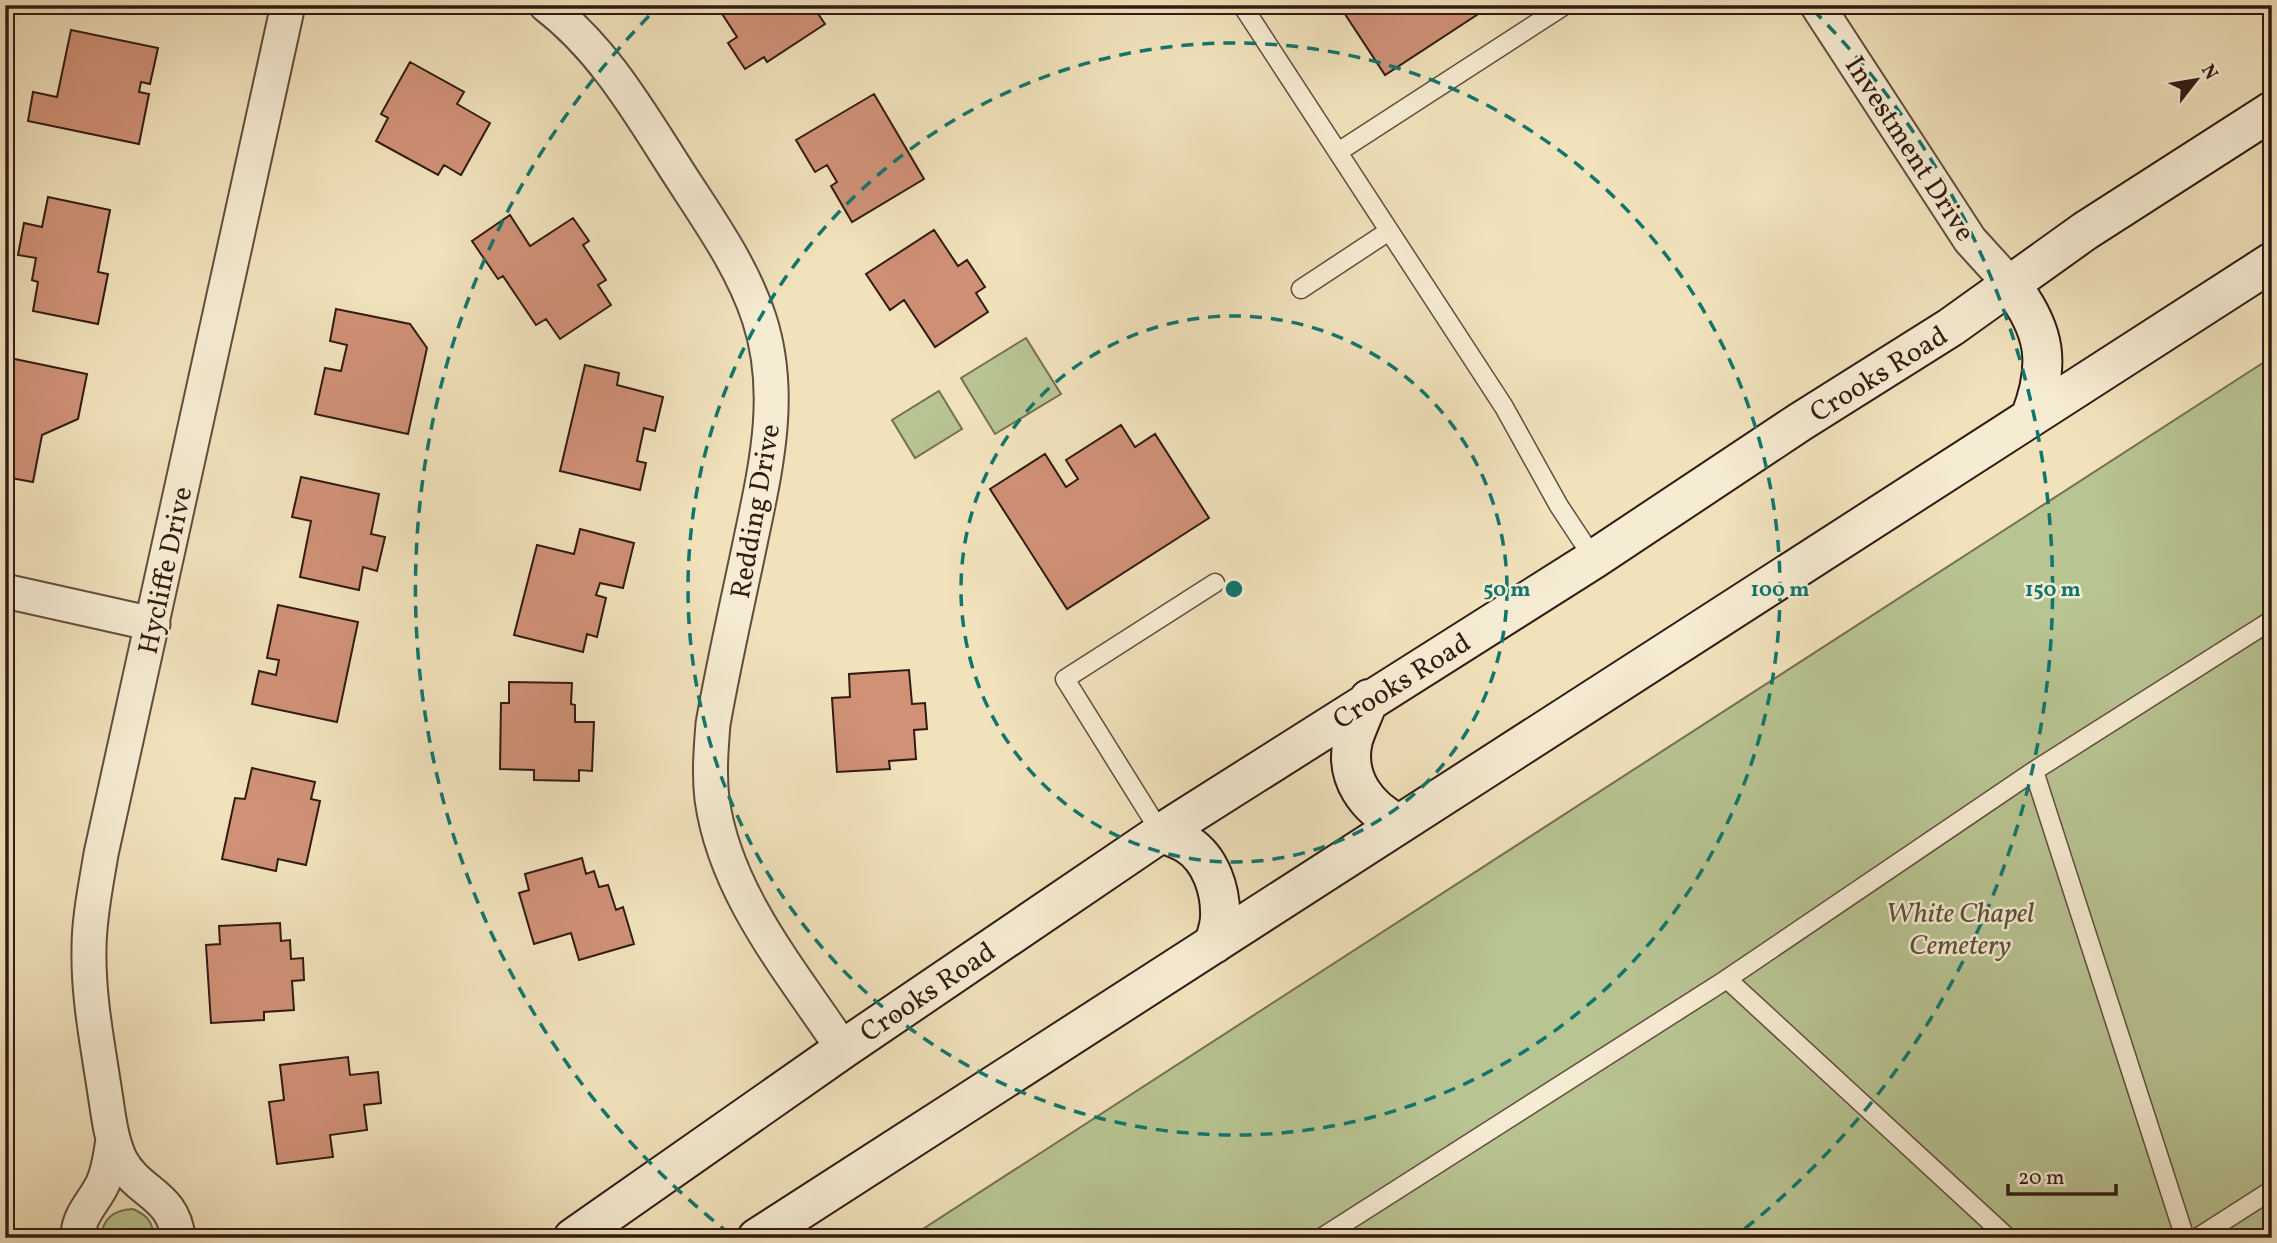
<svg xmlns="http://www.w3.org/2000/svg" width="2277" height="1243" viewBox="0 0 2277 1243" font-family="Vollkorn,serif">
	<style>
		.green { fill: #b8c492; stroke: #747052; stroke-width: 2 }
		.building { fill: #d09177; stroke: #311b13; stroke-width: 2 }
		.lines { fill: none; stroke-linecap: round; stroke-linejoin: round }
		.service-casing { stroke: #614d3d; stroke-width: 21 }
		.minor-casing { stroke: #614d3d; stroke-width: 37 }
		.secondary-casing { stroke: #311b13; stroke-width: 42 }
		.service { stroke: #f6ecd3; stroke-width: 18 }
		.minor { stroke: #f6ecd3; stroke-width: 33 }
		.secondary { stroke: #f6ecd3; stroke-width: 38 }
		.ring { fill: none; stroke: #0f766e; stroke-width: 3.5; stroke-dasharray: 12 9 }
		.labels { text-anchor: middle; stroke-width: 5; stroke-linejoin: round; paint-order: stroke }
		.street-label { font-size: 28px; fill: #311b13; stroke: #f6ecd3 }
		.park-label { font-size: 28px; font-style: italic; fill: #5a4e39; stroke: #f6ecd3 }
		.centre { fill: #0f766e; stroke: #f6ecd3; stroke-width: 3.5 }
		.ring-label { font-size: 21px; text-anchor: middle; font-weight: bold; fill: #0f766e; stroke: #f6ecd3; stroke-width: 5; stroke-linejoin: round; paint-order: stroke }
	</style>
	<rect width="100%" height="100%" fill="#f1e2bc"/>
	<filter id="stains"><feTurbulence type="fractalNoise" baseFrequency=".00286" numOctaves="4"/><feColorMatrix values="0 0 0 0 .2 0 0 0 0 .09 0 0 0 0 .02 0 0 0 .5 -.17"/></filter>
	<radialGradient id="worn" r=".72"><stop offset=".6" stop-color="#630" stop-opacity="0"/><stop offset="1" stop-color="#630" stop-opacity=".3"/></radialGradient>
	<path class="green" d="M 1026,338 L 1061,394 L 995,434 L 961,378 Z
		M 2272,357 L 2272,1238 L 909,1238 Z
		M 939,391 L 962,429 L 915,458 L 892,420 Z
		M 133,1209 C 147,1215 153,1222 154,1238 L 101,1238 C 102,1218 114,1210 133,1209 Z"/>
	<path class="building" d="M 725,5 L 812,5 L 825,24 L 767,62 L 764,57 L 745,69 L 728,43 L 737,37 L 719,9 Z
		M 1339,5 L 1492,5 L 1385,75 Z
		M 71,30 L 158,48 L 150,84 L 141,82 L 139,92 L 149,94 L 139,144 L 28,121 L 33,92 L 57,97 Z
		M 410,62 L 464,92 L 457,104 L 490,123 L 461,175 L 444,165 L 438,175 L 376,141 L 388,118 L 381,114 Z
		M 874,94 L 924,179 L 852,222 L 831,186 L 837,182 L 827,165 L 815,172 L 796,140 Z
		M 48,197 L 110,210 L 98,272 L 108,274 L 98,324 L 33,311 L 38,282 L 32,280 L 36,258 L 18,255 L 24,223 L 42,227 Z
		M 510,215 L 530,246 L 573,218 L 589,241 L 583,245 L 606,280 L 598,285 L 611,305 L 560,339 L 546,319 L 536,325 L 503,276 L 498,279 L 472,241 Z
		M 934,230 L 958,266 L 967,260 L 985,287 L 976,293 L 988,312 L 935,347 L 904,300 L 890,310 L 866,274 Z
		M 336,309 L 410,324 L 427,348 L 408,434 L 315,414 L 325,368 L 341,371 L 347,345 L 330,341 Z
		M 5,357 L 87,374 L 78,419 L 42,435 L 33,482 L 5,477 Z
		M 585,365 L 619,373 L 617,385 L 663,397 L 655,431 L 644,428 L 637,461 L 646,463 L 640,490 L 560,471 Z
		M 1121,425 L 1135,447 L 1155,434 L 1209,518 L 1067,609 L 990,489 L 1045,454 L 1066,487 L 1078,479 L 1066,460 Z
		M 301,477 L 379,494 L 371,534 L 385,537 L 377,571 L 363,567 L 359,590 L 300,577 L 311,521 L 292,517 Z
		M 580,529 L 634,543 L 623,588 L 600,583 L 596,595 L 606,598 L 597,637 L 587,634 L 583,652 L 514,635 L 537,545 L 574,554 Z
		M 278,605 L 358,622 L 337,722 L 252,704 L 259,671 L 276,675 L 279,660 L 267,658 Z
		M 909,670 L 912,704 L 925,703 L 927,729 L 914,730 L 916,759 L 889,761 L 890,769 L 837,772 L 832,698 L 850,697 L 849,674 Z
		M 509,682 L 572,683 L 571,704 L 575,705 L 575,722 L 594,722 L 592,771 L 579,770 L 579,781 L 534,780 L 534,770 L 500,769 L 501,703 L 509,703 Z
		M 5,707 L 14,710 L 5,742 Z
		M 252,768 L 315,782 L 311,799 L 320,801 L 306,865 L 278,859 L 276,871 L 222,859 L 235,798 L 245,799 Z
		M 582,858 L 586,874 L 594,871 L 599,887 L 608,885 L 616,910 L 623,907 L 634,944 L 579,960 L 571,933 L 534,944 L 519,893 L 529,890 L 525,874 Z
		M 280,923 L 281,941 L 290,940 L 291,959 L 303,958 L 304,980 L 292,981 L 294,1010 L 264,1012 L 264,1020 L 211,1023 L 206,945 L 220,944 L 219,926 Z
		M 348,1057 L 350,1075 L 378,1072 L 381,1103 L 364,1105 L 367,1130 L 330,1135 L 333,1157 L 277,1164 L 269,1102 L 284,1100 L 280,1065 Z"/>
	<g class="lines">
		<defs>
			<path id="service" d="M 1242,5 L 1504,407 L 1559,506 L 1594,559
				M 1338,152 L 1565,5
				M 1301,289 L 1389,231
				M 2034,771 L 2185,1238
				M 1161,833 L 1065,679 L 1215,583
				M 1727,979 L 2008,1238
				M 1321,1238 L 1727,979 L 2034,771 L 2272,620
				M 2197,1238 L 2272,1190"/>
			<path id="minor" d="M 546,5 C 602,48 637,108 674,166 C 705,215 741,263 759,318 C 785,397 764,475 748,553 C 736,610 723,667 713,724 C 711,749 709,774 712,799 C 725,894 792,972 843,1049
				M 1817,5 L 1970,240 L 2011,285
				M 5,591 L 153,624
				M 78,1238 C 77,1216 95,1201 103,1183 C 109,1169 111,1154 113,1139
				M 178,1238 C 174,1194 138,1194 120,1159 C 110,1137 108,1111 104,1087 C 97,1041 88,995 89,949 C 89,917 96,885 101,854 L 288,5"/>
			<path id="secondary" d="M 2011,285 C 2046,331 2051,364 2030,418
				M 1369,699 C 1364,713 1357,727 1353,740 C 1344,778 1367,808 1399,824
				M 1161,833 C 1170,836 1179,839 1187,844 C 1211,859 1221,891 1220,917 C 1220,926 1216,936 1214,944
				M 573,1238 L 843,1049 L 1161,833 L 1594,559 L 1800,422 L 1951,327 L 2085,231 L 2272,111
				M 757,1238 L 2272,262"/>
		</defs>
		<use href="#service" class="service-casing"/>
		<use href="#minor" class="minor-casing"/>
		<use href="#secondary" class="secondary-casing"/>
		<use href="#service" class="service"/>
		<use href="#minor" class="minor"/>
		<use href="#secondary" class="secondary"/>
	</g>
	<g class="ring">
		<circle cx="1234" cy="589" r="273"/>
		<circle cx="1234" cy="589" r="546"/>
		<path d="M730 1234A819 819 0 0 1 655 10M1813 10A819 819 0 0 1 1738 1234"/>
	</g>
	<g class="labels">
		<g class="street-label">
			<text transform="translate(1911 148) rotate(57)" y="10">Investment Drive</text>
			<text transform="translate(1878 373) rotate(-32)" y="10">Crooks Road</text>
			<text transform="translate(754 511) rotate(-80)" y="10">Redding Drive</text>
			<text transform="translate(164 570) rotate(-78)" y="10">Hycliffe Drive</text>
			<text transform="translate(1401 680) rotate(-32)" y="10">Crooks Road</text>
			<text transform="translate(927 991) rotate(-34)" y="10">Crooks Road</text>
		</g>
		<g class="park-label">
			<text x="1960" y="922">White Chapel<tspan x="1960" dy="32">Cemetery</tspan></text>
		</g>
	</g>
	<circle cx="1234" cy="589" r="10" class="centre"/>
	<g class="ring-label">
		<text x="1507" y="596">50 m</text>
		<text x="1780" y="596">100 m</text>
		<text x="2053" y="596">150 m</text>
	</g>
	<rect width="2277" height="1243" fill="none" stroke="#f1e2bc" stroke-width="28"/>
	<rect x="7" y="7" width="2263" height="1229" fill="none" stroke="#311b13" stroke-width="3.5"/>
	<rect x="14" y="14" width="2249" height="1215" fill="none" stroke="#311b13" stroke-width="2"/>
	<g transform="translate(2196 80) rotate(59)" stroke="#f6ecd3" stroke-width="5" paint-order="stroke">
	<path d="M0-5L12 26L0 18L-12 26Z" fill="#311b13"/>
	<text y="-10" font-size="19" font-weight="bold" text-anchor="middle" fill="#311b13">N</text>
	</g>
	<path d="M2008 1184v10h108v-10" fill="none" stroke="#311b13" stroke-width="3.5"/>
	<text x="2018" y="1184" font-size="21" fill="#311b13" stroke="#f6ecd3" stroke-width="5" paint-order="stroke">20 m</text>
	<rect width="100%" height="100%" filter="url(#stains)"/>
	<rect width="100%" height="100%" fill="url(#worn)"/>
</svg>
